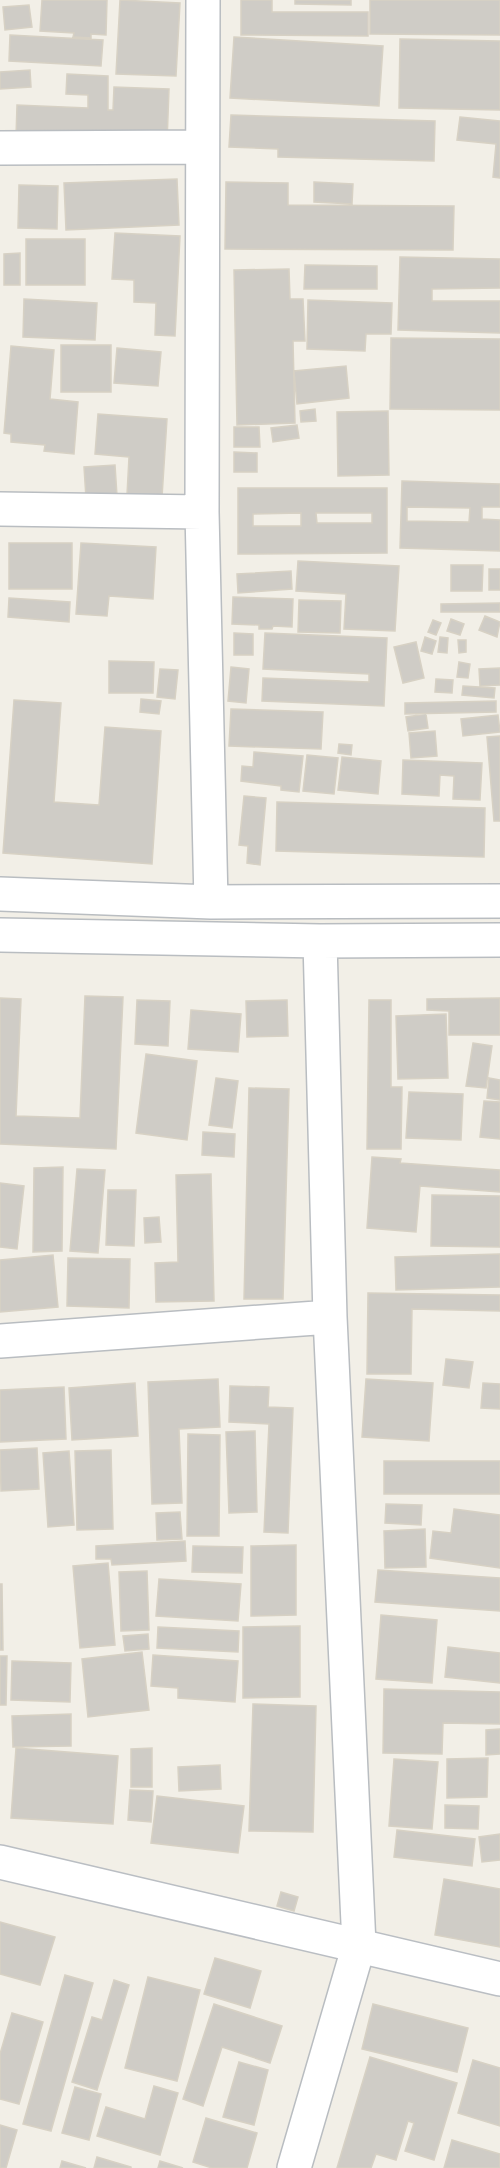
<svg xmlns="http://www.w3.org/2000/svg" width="500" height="2168" viewBox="0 0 500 2168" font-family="Rubik,sans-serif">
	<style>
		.building { fill: #cfccc6; stroke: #d7d1c4; stroke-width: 1.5; fill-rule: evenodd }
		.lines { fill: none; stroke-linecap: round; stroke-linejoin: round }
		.street-casing { stroke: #b9bdc1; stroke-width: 36 }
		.secondary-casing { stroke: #babec3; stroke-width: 36 }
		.street { stroke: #fff; stroke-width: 33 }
		.secondary { stroke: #fff; stroke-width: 33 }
	</style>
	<rect width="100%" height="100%" fill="#f2efe7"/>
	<path class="building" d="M 42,0 L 107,0 L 106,35 L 91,34 L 91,38 L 73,37 L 74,33 L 40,31 Z
		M 120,0 L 180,3 L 176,76 L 116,74 Z
		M 241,0 L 272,0 L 272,12 L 368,12 L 368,36 L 241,35 Z
		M 295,0 L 351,0 L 351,5 L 295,4 Z
		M 370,0 L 500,0 L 500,35 L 370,34 Z
		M 29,5 L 32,27 L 5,30 L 3,7 Z
		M 10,35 L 103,40 L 101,66 L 9,61 Z
		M 234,37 L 383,46 L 379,106 L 230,98 Z
		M 400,39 L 500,41 L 500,110 L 399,108 Z
		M 30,70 L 31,87 L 0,89 L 0,72 Z
		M 67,74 L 108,76 L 108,110 L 113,110 L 114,87 L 169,89 L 167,143 L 16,137 L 17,105 L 88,108 L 88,95 L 66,94 Z
		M 231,115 L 435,121 L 434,161 L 278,157 L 278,149 L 229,147 Z
		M 460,117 L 500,121 L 500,178 L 493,177 L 496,144 L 457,140 Z
		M 177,179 L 179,225 L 66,230 L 64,183 Z
		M 226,182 L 288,183 L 288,205 L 454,206 L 453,250 L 225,249 Z
		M 314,182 L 353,184 L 352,204 L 314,202 Z
		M 19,185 L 58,186 L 57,229 L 18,228 Z
		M 115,233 L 180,236 L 175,336 L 155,335 L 156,303 L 134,302 L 134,280 L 112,279 Z
		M 26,239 L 85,239 L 85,285 L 26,285 Z
		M 20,253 L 20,285 L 4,285 L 4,254 Z
		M 400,257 L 500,259 L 500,288 L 432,289 L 432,301 L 500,301 L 500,333 L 398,330 Z
		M 305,265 L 377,266 L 377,289 L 304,289 Z
		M 289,269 L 290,299 L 303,299 L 305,341 L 293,341 L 295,423 L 237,425 L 234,270 Z
		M 24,299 L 97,303 L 95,340 L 23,337 Z
		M 308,300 L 392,303 L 391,334 L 366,334 L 365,351 L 307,349 Z
		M 391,338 L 500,339 L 500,410 L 390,409 Z
		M 61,345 L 111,345 L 111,392 L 61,392 Z
		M 11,346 L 54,350 L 50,399 L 78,402 L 74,454 L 44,451 L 45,445 L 11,442 L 11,434 L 4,433 Z
		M 117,348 L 161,352 L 158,386 L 114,383 Z
		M 346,366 L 349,398 L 297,404 L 294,371 Z
		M 315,409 L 316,421 L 301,422 L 300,411 Z
		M 388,411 L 389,475 L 338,476 L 337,412 Z
		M 98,414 L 167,419 L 162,497 L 127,495 L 129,457 L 95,454 Z
		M 297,425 L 299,438 L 273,442 L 271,428 Z
		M 234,427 L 259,427 L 260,447 L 234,447 Z
		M 234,452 L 257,453 L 257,472 L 234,472 Z
		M 115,465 L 117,496 L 86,498 L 84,467 Z
		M 402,481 L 500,484 L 500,507 L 482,507 L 482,519 L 500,520 L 500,551 L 400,548 ZM 407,507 L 470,508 L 469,522 L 407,521 Z
		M 238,488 L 387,488 L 387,553 L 238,554 ZM 301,513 L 301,526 L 253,526 L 253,514 ZM 316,513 L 372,513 L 372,523 L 317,523 Z
		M 9,543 L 72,543 L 72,589 L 9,589 Z
		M 81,543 L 156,547 L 153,599 L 109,596 L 107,616 L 76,614 Z
		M 298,561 L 399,566 L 395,631 L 344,629 L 346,594 L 296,591 Z
		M 451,565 L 483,565 L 482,591 L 451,591 Z
		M 489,569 L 500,569 L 500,590 L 489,590 Z
		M 291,571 L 292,589 L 238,593 L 237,574 Z
		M 233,597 L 293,599 L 292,627 L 273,626 L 272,629 L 259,629 L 259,625 L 232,624 Z
		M 9,598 L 70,602 L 69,622 L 8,617 Z
		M 299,600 L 341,601 L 340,633 L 298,632 Z
		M 500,603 L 500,612 L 441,612 L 441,604 Z
		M 485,616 L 500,622 L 497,637 L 479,630 Z
		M 451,619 L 464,624 L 460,635 L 447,631 Z
		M 433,620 L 441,623 L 436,635 L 428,632 Z
		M 234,633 L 253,634 L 253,655 L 234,655 Z
		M 265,633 L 387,638 L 384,706 L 262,701 L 263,678 L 369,682 L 369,674 L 263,669 Z
		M 425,637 L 436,641 L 432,654 L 421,651 Z
		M 440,637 L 448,638 L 447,653 L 438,652 Z
		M 458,640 L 466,640 L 466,652 L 459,653 Z
		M 416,642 L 424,678 L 403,683 L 394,647 Z
		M 109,661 L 154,662 L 153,693 L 109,693 Z
		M 459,662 L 470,664 L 468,678 L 457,677 Z
		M 231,667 L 249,669 L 246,703 L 228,701 Z
		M 500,668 L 500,685 L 480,686 L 479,669 Z
		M 160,669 L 178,670 L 175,699 L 157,697 Z
		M 436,679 L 453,680 L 452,693 L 435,692 Z
		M 463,686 L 495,688 L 494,698 L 462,695 Z
		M 141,699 L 161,701 L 159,714 L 140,712 Z
		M 14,700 L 61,703 L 54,802 L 99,805 L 105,727 L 161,731 L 152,864 L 3,853 Z
		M 496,701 L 496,712 L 405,714 L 405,703 Z
		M 231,709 L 323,712 L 321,749 L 229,746 Z
		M 426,714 L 428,728 L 408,731 L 406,717 Z
		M 498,715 L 500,732 L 463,736 L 461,719 Z
		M 435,731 L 437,756 L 411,758 L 409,733 Z
		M 500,736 L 500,821 L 494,821 L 487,737 Z
		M 339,744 L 352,745 L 351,755 L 338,753 Z
		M 254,752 L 303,756 L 299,792 L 281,790 L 281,786 L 241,781 L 242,766 L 253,767 Z
		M 307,755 L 338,758 L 334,794 L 303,791 Z
		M 342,757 L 381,761 L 378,794 L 338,790 Z
		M 403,760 L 482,763 L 480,800 L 453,799 L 454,776 L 440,775 L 439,796 L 402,794 Z
		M 244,796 L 266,798 L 260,865 L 247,863 L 248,846 L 239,845 Z
		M 277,802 L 485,808 L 484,857 L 276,851 Z
		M 85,996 L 123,997 L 116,1149 L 0,1144 L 0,998 L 21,999 L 16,1116 L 80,1118 Z
		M 500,998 L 500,1035 L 449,1035 L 449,1011 L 427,1010 L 427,999 Z
		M 137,1000 L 170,1001 L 168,1046 L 135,1044 Z
		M 287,1000 L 288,1036 L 247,1037 L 246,1001 Z
		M 369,1000 L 391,1000 L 391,1087 L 402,1087 L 401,1149 L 367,1149 Z
		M 191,1010 L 241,1014 L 238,1052 L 188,1049 Z
		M 446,1014 L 448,1078 L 398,1079 L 396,1016 Z
		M 473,1043 L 492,1046 L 486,1088 L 466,1086 Z
		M 146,1054 L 197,1061 L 187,1140 L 136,1133 Z
		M 216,1078 L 238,1081 L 232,1128 L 209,1125 Z
		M 489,1078 L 500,1080 L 500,1100 L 487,1098 Z
		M 249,1088 L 289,1089 L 283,1299 L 244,1299 Z
		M 409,1092 L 463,1094 L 461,1140 L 406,1138 Z
		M 484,1101 L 500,1102 L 500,1139 L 480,1137 Z
		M 203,1132 L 235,1134 L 234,1157 L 202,1155 Z
		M 372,1157 L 401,1159 L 400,1163 L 500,1170 L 500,1192 L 420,1186 L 416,1232 L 367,1228 Z
		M 63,1167 L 62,1251 L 33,1252 L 34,1168 Z
		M 77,1169 L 105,1170 L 98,1253 L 70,1251 Z
		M 211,1174 L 214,1301 L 156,1302 L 155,1263 L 178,1262 L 176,1175 Z
		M 0,1183 L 24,1186 L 17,1249 L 0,1247 Z
		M 108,1190 L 136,1190 L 134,1246 L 106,1245 Z
		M 432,1195 L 500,1196 L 500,1247 L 431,1246 Z
		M 159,1217 L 161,1242 L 145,1243 L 144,1218 Z
		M 500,1254 L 500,1287 L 396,1290 L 395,1257 Z
		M 53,1255 L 58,1307 L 0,1312 L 0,1260 Z
		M 68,1258 L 130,1259 L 129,1308 L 67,1306 Z
		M 368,1293 L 500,1295 L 500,1311 L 412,1309 L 411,1374 L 367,1374 Z
		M 446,1359 L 473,1362 L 469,1388 L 443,1385 Z
		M 218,1379 L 220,1427 L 179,1429 L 182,1503 L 152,1504 L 148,1382 Z
		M 366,1379 L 433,1383 L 429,1441 L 362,1437 Z
		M 135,1383 L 138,1436 L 72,1440 L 69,1388 Z
		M 483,1383 L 500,1384 L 500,1409 L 481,1408 Z
		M 230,1386 L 269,1387 L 268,1407 L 293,1408 L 288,1533 L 264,1532 L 269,1424 L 229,1422 Z
		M 64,1387 L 66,1439 L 0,1442 L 0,1390 Z
		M 255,1431 L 257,1512 L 229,1513 L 226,1432 Z
		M 188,1434 L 220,1435 L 219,1536 L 187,1536 Z
		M 37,1448 L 39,1489 L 1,1491 L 0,1450 Z
		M 111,1450 L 113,1529 L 77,1530 L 75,1451 Z
		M 69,1451 L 74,1525 L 48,1527 L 43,1453 Z
		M 384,1461 L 500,1461 L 500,1494 L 384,1494 Z
		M 386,1504 L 422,1505 L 421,1525 L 385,1523 Z
		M 454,1509 L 500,1515 L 500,1568 L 430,1558 L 433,1531 L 451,1533 Z
		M 180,1512 L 182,1539 L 157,1540 L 156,1513 Z
		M 425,1529 L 426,1567 L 385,1568 L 384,1531 Z
		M 185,1541 L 186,1561 L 112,1565 L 111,1559 L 96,1559 L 96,1546 Z
		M 296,1545 L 296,1615 L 251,1616 L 251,1546 Z
		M 193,1546 L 243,1547 L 242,1573 L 192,1572 Z
		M 108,1563 L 115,1645 L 80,1648 L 73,1566 Z
		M 378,1570 L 500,1578 L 500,1611 L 375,1602 Z
		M 147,1571 L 149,1630 L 121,1631 L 119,1572 Z
		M 159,1579 L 241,1584 L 238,1621 L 156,1616 Z
		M 0,1584 L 2,1584 L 3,1650 L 0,1650 Z
		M 381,1615 L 437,1620 L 432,1683 L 376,1679 Z
		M 300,1626 L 300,1697 L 243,1698 L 243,1627 Z
		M 158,1627 L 239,1631 L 238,1652 L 157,1648 Z
		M 148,1634 L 149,1649 L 125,1651 L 123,1636 Z
		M 448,1647 L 500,1653 L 500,1683 L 445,1677 Z
		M 142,1652 L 149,1710 L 88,1717 L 82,1659 Z
		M 153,1655 L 238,1661 L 235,1702 L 178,1698 L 178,1688 L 151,1686 Z
		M 0,1656 L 7,1656 L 6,1705 L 0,1705 Z
		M 12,1661 L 71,1663 L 70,1702 L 11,1700 Z
		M 384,1689 L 500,1692 L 500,1724 L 443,1723 L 442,1754 L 383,1753 Z
		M 253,1704 L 316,1706 L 313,1832 L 249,1831 Z
		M 71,1714 L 71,1746 L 13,1747 L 12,1716 Z
		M 500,1729 L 500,1754 L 486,1755 L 486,1730 Z
		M 16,1748 L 118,1756 L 113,1824 L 11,1818 Z
		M 152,1748 L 152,1787 L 131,1787 L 131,1749 Z
		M 488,1758 L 487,1797 L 447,1798 L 447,1759 Z
		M 394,1759 L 438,1762 L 432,1829 L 389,1826 Z
		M 220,1765 L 221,1789 L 179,1791 L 178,1767 Z
		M 130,1790 L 153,1791 L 151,1822 L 128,1820 Z
		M 157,1796 L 244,1806 L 238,1853 L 151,1843 Z
		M 445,1805 L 479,1806 L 478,1829 L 445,1828 Z
		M 397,1830 L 475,1839 L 472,1866 L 394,1857 Z
		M 500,1834 L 500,1860 L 482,1862 L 479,1837 Z
		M 444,1879 L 500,1889 L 500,1947 L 435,1935 Z
		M 281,1892 L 298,1897 L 294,1911 L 277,1906 Z
		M 0,1922 L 55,1937 L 40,1985 L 0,1974 Z
		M 215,1958 L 261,1971 L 250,2008 L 204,1994 Z
		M 65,1975 L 93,1983 L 51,2131 L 23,2124 Z
		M 148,1977 L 200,1990 L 177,2081 L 125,2068 Z
		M 114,1980 L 129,1985 L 97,2090 L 72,2082 L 92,2017 L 102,2020 Z
		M 214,2004 L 282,2026 L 270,2063 L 222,2047 L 203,2106 L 183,2099 Z
		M 373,2004 L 468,2028 L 457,2072 L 362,2049 Z
		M 12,2013 L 43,2022 L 19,2104 L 0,2099 L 0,2054 Z
		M 370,2057 L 457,2083 L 434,2160 L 405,2151 L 414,2123 L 408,2121 L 396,2160 L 376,2154 L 371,2168 L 337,2168 Z
		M 473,2060 L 500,2068 L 500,2126 L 458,2113 Z
		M 239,2062 L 268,2070 L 254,2125 L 223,2117 Z
		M 154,2086 L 178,2093 L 160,2155 L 97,2136 L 106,2107 L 145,2119 Z
		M 75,2087 L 101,2094 L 89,2140 L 62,2133 Z
		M 206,2118 L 257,2133 L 247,2168 L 212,2168 L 193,2162 Z
		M 0,2125 L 17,2130 L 6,2168 L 0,2168 Z
		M 452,2140 L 500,2154 L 500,2168 L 444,2168 Z
		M 97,2157 L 131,2167 L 131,2168 L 94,2168 Z
		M 62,2161 L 86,2168 L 60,2168 Z
		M 160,2161 L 183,2168 L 158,2168 Z"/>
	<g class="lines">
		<defs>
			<path id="street" d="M 203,0 L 202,512 L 211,902
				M 0,148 L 202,147
				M 0,509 L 202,512
				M 0,894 L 211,902 L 500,901
				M 0,935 L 320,941 L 500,940
				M 0,1341 L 330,1317
				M 294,2168 L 359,1945 L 330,1317 L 320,941"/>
			<path id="secondary" d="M 0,1862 L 500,1979"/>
		</defs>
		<use href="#street" class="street-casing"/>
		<use href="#secondary" class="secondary-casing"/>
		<use href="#street" class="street"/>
		<use href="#secondary" class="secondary"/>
	</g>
</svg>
